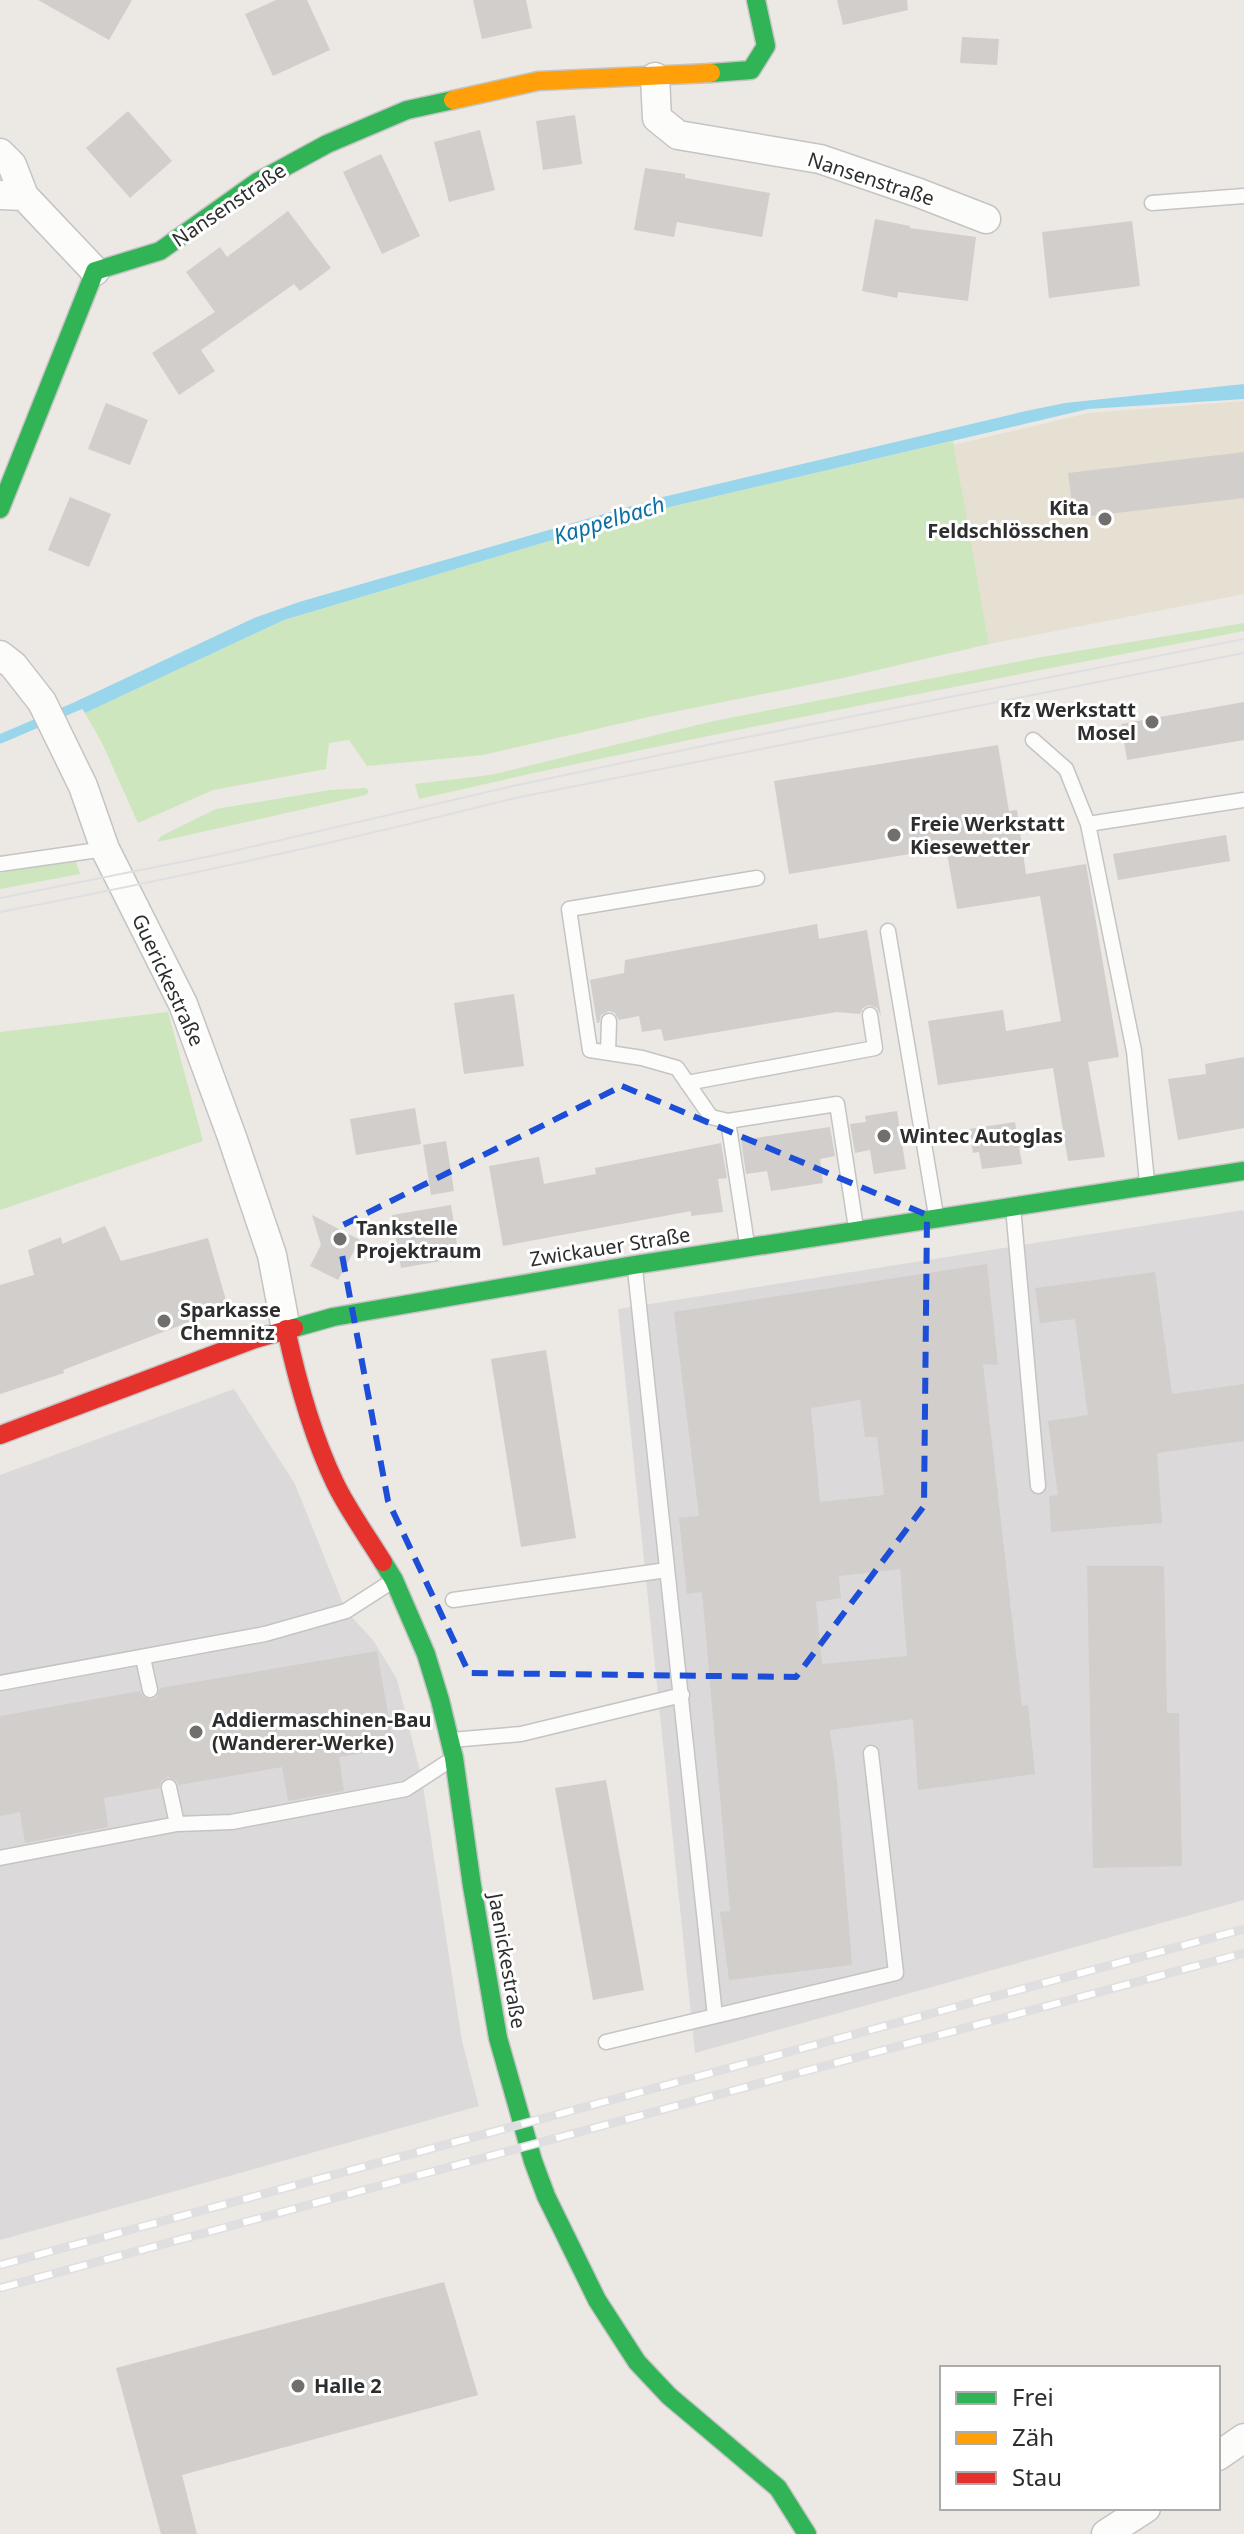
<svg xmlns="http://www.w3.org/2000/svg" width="1244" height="2534" viewBox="0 0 1244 2534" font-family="'Noto Sans',sans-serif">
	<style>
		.industrial { fill: #dcd9db }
		.education { fill: #e6e0d3 }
		.green { fill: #cee6be }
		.water { fill: #99d6ec }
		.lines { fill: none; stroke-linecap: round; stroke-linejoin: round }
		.stream { stroke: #99d6ec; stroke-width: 9 }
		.building { fill: #d1cecb; fill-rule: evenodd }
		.lane-casing { stroke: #c5c4c5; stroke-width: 17 }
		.street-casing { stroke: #c5c4c5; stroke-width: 31 }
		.fast-casing { stroke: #c5c4c5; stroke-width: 21 }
		.slow-casing { stroke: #c5c4c5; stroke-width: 21 }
		.jam-casing { stroke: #c5c4c5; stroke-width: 21 }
		.lane { stroke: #fcfcfb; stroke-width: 14 }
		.street { stroke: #fcfcfb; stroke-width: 28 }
		.fast { stroke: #30b455; stroke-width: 18 }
		.slow { stroke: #ff9f0a; stroke-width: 18 }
		.jam { stroke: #e5322d; stroke-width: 18 }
		.tram { stroke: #dfdfe1; stroke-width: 2 }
		.rail-casing { stroke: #dfdfe1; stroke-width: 9 }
		.rail { stroke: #fff; stroke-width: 6; stroke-dasharray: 18; stroke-linecap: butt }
		.marked { fill: none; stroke: #1d4ed8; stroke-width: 6; stroke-dasharray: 16 10; stroke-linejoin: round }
		.poi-dot { fill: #706f6e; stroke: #fff; stroke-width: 3 }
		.labels { text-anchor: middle; stroke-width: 6; stroke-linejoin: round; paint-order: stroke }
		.street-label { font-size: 20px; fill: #2e2e2e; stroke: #fff }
		.poi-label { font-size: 20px; font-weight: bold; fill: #2e2e2e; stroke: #fff; text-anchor: start }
		.water-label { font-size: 22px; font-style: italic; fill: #0d6fa3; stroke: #fff }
	</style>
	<rect width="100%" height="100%" fill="#ece8e4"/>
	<path class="industrial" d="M 1244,1210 L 1244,1900 L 695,2053 L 618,1309 Z
		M 234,1389 L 295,1484 L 346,1611 L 373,1640 L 397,1679 L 422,1779 L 462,2041 L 479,2106 L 0,2240 L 0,1475 Z"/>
	<path class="education" d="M 1244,401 L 1244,594 L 989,644 L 953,445 L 1089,413 Z"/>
	<path class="green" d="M 953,441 L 989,644 L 843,678 L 653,716 L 483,755 L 367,766 L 349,740 L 329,743 L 326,769 L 213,790 L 138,823 L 102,743 L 85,713 L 284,620 L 640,514 Z
		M 1244,623 L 1244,631 C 968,684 692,736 419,799 L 415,784 L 490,775 L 714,721 L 1036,658 Z
		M 366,788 L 369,792 L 366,795 L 157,842 L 161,836 L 216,809 L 330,790 Z
		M 75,859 L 80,874 L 0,889 L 0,873 Z
		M 168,1012 L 203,1141 L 0,1210 L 0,1032 Z"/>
	<path class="water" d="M 1244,384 L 1244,399 L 1088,409 L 640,514 L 284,620 L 85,713 L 77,701 L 254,618 L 299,602 L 663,497 L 1026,411 L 1065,403 Z"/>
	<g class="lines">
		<path class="stream" d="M 0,739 L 89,701"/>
	</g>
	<path class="building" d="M 38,0 L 132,0 L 109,40 Z
		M 276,0 L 307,0 L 330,50 L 273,76 L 245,14 Z
		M 473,0 L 526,0 L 532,28 L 482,39 Z
		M 837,0 L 907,0 L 908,10 L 843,25 Z
		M 962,37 L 999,39 L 997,65 L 960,63 Z
		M 128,111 L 172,161 L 130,198 L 86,148 Z
		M 575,115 L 582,164 L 543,170 L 536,121 Z
		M 480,130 L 495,190 L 449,202 L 434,142 Z
		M 381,154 L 420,236 L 382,254 L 343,172 Z
		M 645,168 L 685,174 L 685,178 L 770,193 L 762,237 L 677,222 L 674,237 L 634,230 Z
		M 288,211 L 331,268 L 300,291 L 294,284 L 201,350 L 215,371 L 179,395 L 152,353 L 215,312 L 186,272 L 220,247 L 227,257 Z
		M 875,219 L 910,226 L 910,228 L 976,237 L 968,301 L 898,292 L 897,298 L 862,291 Z
		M 1132,221 L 1140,286 L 1049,298 L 1042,232 Z
		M 106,403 L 148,420 L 130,465 L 88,449 Z
		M 1244,452 L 1244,498 L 1074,518 L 1068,473 Z
		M 70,497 L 111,514 L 89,567 L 48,550 Z
		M 1244,702 L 1244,740 L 1127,760 L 1121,724 Z
		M 998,745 L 1009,811 L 1017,810 L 1026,874 L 1086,864 L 1119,1057 L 1088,1062 L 1105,1157 L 1068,1161 L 1053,1068 L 938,1085 L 928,1021 L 1003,1010 L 1006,1031 L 1061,1021 L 1040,896 L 957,909 L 946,848 L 789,874 L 774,781 Z
		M 1226,835 L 1230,861 L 1118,880 L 1113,854 Z
		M 817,924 L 819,939 L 867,930 L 881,1016 L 877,1008 L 869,1005 L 863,1008 L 860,1014 L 837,1012 L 664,1041 L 661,1029 L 642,1032 L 639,1016 L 619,1020 L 615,1013 L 609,1011 L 601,1015 L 599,1023 L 597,1023 L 590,980 L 624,973 L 625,960 Z
		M 514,994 L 524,1066 L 464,1074 L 454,1003 Z
		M 1244,1057 L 1244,1128 L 1178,1140 L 1168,1079 L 1206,1074 L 1205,1064 Z
		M 415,1108 L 421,1144 L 356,1155 L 350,1119 Z
		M 897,1111 L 906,1169 L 874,1174 L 870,1150 L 855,1153 L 850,1124 L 866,1122 L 865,1116 Z
		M 1015,1122 L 1022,1164 L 982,1169 L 979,1152 L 973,1153 L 969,1129 Z
		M 830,1127 L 835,1156 L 820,1159 L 823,1183 L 771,1191 L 767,1171 L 746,1174 L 741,1140 Z
		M 446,1141 L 454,1191 L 431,1195 L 423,1145 Z
		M 721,1143 L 727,1178 L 718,1179 L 723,1212 L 691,1216 L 691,1211 L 503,1246 L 489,1166 L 539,1157 L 544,1184 L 596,1174 L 595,1168 Z
		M 451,1205 L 459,1258 L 401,1268 L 392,1215 Z
		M 312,1215 L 360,1240 L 338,1280 L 310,1266 L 321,1245 Z
		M 105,1226 L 121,1261 L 208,1238 L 226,1300 L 218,1311 L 63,1370 L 64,1373 L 0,1394 L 0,1285 L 34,1275 L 28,1250 L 61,1237 L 62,1244 Z
		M 987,1264 L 998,1365 L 983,1364 L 1022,1706 L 1028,1705 L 1035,1774 L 918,1790 L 913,1719 L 830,1730 L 837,1781 L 852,1965 L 729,1980 L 720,1912 L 730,1911 L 702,1592 L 687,1594 L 679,1518 L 699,1516 L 674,1312 ZM 860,1400 L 865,1437 L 877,1437 L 884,1495 L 820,1502 L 811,1408 ZM 900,1569 L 907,1656 L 822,1664 L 816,1602 L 841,1598 L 839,1576 Z
		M 1155,1272 L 1172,1394 L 1244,1384 L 1244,1441 L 1157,1453 L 1162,1523 L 1051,1532 L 1049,1496 L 1058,1495 L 1048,1421 L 1088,1415 L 1075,1319 L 1040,1323 L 1035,1288 Z
		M 546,1350 L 576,1538 L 521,1547 L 491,1359 Z
		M 1087,1566 L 1164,1566 L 1167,1713 L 1179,1713 L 1182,1866 L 1093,1868 Z
		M 377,1651 L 394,1748 L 339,1757 L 344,1791 L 288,1801 L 282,1767 L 179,1785 L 176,1780 L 168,1777 L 162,1780 L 159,1788 L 104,1798 L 108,1827 L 25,1843 L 20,1812 L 0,1816 L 0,1716 L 140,1691 L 143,1697 L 151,1700 L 157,1697 L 160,1688 Z
		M 606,1780 L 644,1990 L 593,2000 L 555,1788 Z
		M 444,2282 L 478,2395 L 182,2475 L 197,2534 L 161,2534 L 116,2368 Z"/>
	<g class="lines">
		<defs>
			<path id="lane" d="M 1152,203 L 1244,196
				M 1033,740 L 1066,769 L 1088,824
				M 0,864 L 105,849
				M 888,931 L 936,1215
				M 608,1053 L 609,1021
				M 687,1083 L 875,1048 L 870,1015
				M 728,1121 L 837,1104 L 856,1228
				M 1147,1182 L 1134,1051 L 1088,824 L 1244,800
				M 1013,1207 L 1038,1486
				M 747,1244 L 728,1121 L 711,1117 L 677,1068 L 642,1058 L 590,1050 L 569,909 L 757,878
				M 635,1269 L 715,2016
				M 453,1600 L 667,1570
				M 143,1658 L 150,1690
				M 0,1683 L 265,1634 L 346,1611 L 391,1582
				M 451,1740 L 521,1734 L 682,1695
				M 169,1787 L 177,1824
				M 0,1858 L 177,1824 L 232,1822 L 406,1789 L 449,1761
				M 606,2042 L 896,1973 L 871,1753"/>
			<path id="street" d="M 655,77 L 657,118 L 678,135 L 820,159 L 919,193 L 986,219
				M 0,153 L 12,165 L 24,196
				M 0,195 L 24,196 L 95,271
				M 0,655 L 13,665 L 42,702 L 83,786 L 105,849 L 183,1004 L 232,1137 L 272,1255 L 286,1329
				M 1218,2456 L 1244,2438
				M 1106,2534 L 1146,2508"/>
			<path id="fast" d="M 711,73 L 751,70 L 766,46 L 756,0
				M 0,509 L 95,271 L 160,251 L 257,182 L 327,144 L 407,110 L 453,100
				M 294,1328 L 333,1317 L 634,1265 L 1244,1171
				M 383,1562 L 394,1580 L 426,1654 L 440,1700 L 454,1758 L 472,1886 L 498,2038 L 533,2161 L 546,2196 L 597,2300 L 637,2362 L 669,2396 L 778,2488 L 807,2534"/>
			<path id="slow" d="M 453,100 L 538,81 L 711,73"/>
			<path id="jam" d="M 286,1329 C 297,1380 312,1435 335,1483 C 348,1510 367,1536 383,1562
				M 0,1435 L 255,1339 L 294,1328"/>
		</defs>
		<use href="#lane" class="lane-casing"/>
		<use href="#street" class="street-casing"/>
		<use href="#fast" class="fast-casing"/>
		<use href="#slow" class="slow-casing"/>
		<use href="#jam" class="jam-casing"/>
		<use href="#lane" class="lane"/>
		<use href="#street" class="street"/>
		<use href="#fast" class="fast"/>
		<use href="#slow" class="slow"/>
		<use href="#jam" class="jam"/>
		<path class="tram" d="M 0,898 L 216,855 L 513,786 L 717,743 L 1244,639
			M 0,912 C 172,879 344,841 515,798 L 1244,653"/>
		<defs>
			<path id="rail" d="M 0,2265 L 1244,1929
				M 0,2288 L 1244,1953"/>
		</defs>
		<use href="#rail" class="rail-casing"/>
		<use href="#rail" class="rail"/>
	</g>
	<path class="marked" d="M 622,1086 L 927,1215 L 924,1506 L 796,1677 L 469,1673 L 388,1501 L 337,1228 Z"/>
	<g class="poi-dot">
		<circle cx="1105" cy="519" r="8"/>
		<circle cx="1152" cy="722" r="8"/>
		<circle cx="894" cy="835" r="8"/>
		<circle cx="884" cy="1136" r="8"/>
		<circle cx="340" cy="1239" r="8"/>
		<circle cx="164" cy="1321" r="8"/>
		<circle cx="196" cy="1732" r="8"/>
		<circle cx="298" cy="2386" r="8"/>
	</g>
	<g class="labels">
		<g class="street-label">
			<text transform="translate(871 179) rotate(18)" y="7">Nansenstraße</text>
			<text transform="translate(229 205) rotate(-34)" y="7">Nansenstraße</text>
			<text transform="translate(168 980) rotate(65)" y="7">Guerickestraße</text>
			<text transform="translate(610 1247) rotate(-9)" y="7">Zwickauer Straße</text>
			<text transform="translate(507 1961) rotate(80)" y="7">Jaenickestraße</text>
		</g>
		<g class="poi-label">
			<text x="1089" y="515" text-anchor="end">Kita<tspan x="1089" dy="23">Feldschlösschen</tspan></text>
			<text x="1136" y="717" text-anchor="end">Kfz Werkstatt<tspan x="1136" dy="23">Mosel</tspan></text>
			<text x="910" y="831">Freie Werkstatt<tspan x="910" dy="23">Kiesewetter</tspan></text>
			<text x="900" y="1143">Wintec Autoglas</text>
			<text x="356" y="1235">Tankstelle<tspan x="356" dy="23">Projektraum</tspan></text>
			<text x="180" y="1317">Sparkasse<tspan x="180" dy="23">Chemnitz</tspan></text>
			<text x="212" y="1727">Addiermaschinen-Bau<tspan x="212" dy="23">(Wanderer-Werke)</tspan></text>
			<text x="314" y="2393">Halle 2</text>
		</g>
		<g class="water-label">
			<text transform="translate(609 520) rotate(-17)" y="8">Kappelbach</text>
		</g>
	</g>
	<rect x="940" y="2366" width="280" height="144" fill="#ffffff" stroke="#ababab" stroke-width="2"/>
	<rect x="956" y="2392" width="40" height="12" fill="#30b455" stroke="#ababab" stroke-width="2"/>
	<text x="1012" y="2406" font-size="24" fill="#2e2e2e">Frei</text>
	<rect x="956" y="2432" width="40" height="12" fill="#ff9f0a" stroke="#ababab" stroke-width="2"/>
	<text x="1012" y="2446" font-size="24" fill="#2e2e2e">Zäh</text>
	<rect x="956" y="2472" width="40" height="12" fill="#e5322d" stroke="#ababab" stroke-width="2"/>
	<text x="1012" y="2486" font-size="24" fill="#2e2e2e">Stau</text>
</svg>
